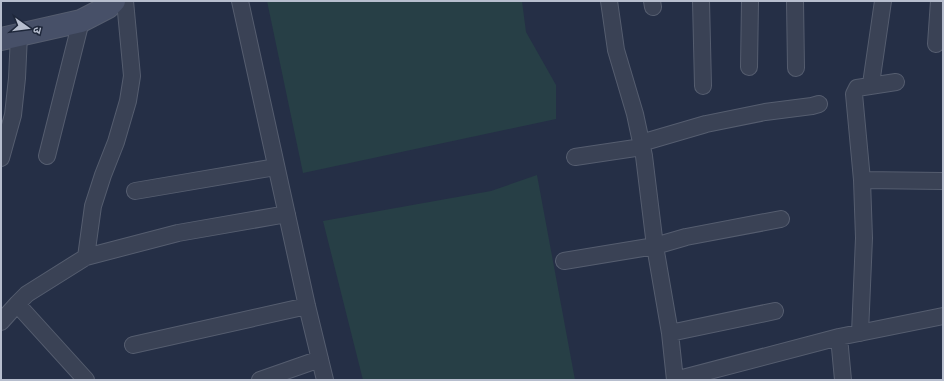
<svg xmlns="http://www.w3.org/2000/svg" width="944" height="381" viewBox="0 0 944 381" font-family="Karla,'Noto Sans Devanagari',sans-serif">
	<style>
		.green { fill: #273f46 }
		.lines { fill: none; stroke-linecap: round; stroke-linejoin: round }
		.street-casing { stroke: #555d6f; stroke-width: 18 }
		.secondary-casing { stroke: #555d6f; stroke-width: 24 }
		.street { stroke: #3a4255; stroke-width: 16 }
		.secondary { stroke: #475068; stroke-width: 22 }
	</style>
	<rect width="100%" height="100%" fill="#252f46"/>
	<path class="green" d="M 267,1 L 522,1 L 526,32 L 556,85 L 556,119 L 303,173 Z
		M 537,175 L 575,380 L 363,380 L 323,221 L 491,191 Z"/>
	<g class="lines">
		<defs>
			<path id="street" d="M 240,1 L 307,306 L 325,380
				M 609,1 L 616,50 L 635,114 L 644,156 L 655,246 L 670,333 L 675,380
				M 652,1 L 653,7
				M 701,1 L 703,86
				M 795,1 L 796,68
				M 936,44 L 939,1
				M 749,67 L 750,1
				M 870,86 L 896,82
				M 641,143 L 706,124 L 765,112 L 812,106 L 819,104
				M 47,156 L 81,21
				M 575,157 L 642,147
				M 1,158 L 13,115 L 17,78 L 19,35
				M 862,180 L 943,181
				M 135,191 L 276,167
				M 86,257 L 93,206 L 103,175 L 116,142 L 128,101 L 132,76 L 125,1
				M 564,261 L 655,246 L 686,237 L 781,219
				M 17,304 L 86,380
				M 1,322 L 17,304 L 27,294 L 86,257 L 178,233 L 287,214
				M 670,333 L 775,311
				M 860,333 L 864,238 L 862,180 L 854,94 L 857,88 L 870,86 L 871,84 L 883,1
				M 839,337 L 843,380
				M 133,345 L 307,306
				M 260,380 L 320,359
				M 675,380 L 839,337 L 943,316"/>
			<path id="secondary" d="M 1,39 L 81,21 L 108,7 L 114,1"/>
		</defs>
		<use href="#street" class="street-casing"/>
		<use href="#secondary" class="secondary-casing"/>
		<use href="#street" class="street"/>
		<use href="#secondary" class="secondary"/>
	</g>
	<rect width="944" height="381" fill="none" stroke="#b7bece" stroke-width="4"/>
	<g transform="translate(28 28) rotate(104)" stroke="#1e273a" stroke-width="3" paint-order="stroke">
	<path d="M0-3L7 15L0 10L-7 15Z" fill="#b7bece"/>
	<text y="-6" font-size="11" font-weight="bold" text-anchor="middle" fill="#b7bece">उ</text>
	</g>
</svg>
